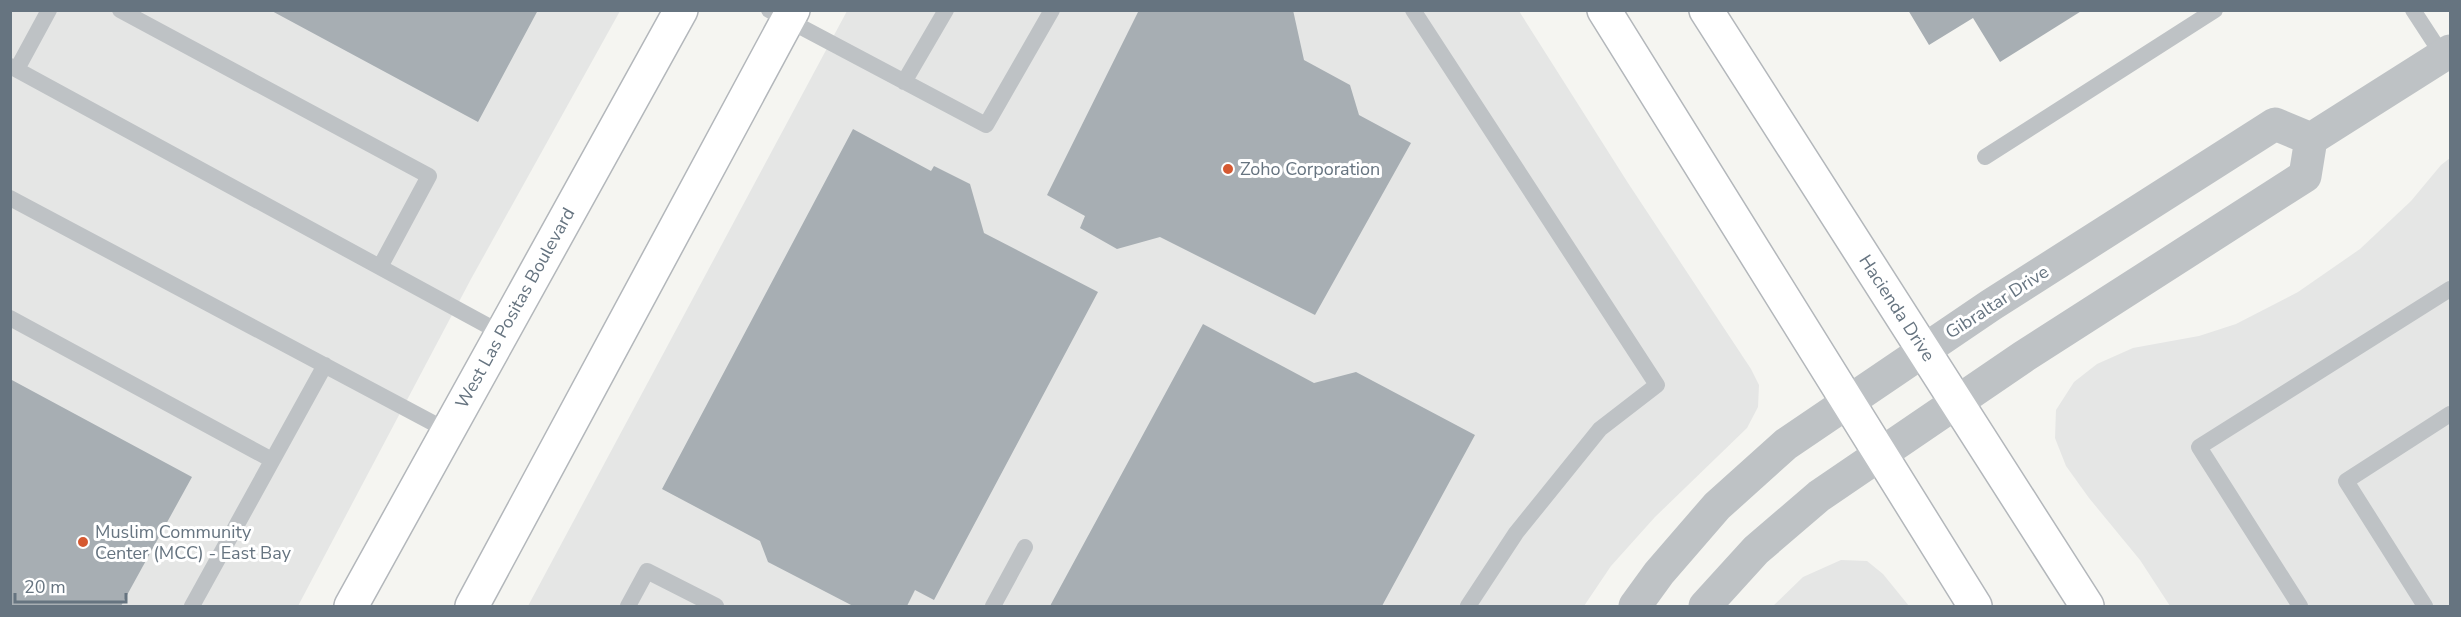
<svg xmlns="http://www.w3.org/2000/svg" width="2461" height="617" viewBox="0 0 2461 617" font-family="'Nunito Sans',sans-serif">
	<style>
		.built { fill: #e5e6e5 }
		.building { fill: #a7aeb3 }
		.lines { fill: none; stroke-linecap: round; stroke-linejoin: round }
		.secondary-casing { stroke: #b3b7bb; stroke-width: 36 }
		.service { stroke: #bec2c5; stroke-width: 16 }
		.tertiary { stroke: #bec2c5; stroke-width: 33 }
		.secondary { stroke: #fff; stroke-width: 33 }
		.poi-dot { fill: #d55931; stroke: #fff; stroke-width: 2 }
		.labels { text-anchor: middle; stroke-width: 6; stroke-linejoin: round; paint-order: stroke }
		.poi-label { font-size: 18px; fill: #667480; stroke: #fff; text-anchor: start }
		.street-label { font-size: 18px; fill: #667480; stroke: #fff }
	</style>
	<rect width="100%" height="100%" fill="#f5f5f1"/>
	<path class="built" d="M 10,11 L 620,11 L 471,279 L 298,606 L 11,606 Z
		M 847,11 L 1519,11 L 1628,183 L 1751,369 L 1759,385 L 1758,407 L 1747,428 L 1655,517 L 1611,566 L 1584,606 L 528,606 Z
		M 2450,158 L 2450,606 L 2170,606 L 2140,560 L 2089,498 L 2066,466 L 2055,438 L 2056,410 L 2074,382 L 2097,364 L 2133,348 L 2199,336 L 2236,324 L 2298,292 L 2360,249 L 2411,201 L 2441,165 Z
		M 1841,560 L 1867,561 L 1883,574 L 1909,606 L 1773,606 L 1803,577 Z"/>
	<path class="building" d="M 270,10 L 538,10 L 478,122 Z
		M 1139,10 L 1293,10 L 1304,60 L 1350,85 L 1359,115 L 1411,143 L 1315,315 L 1160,237 L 1117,249 L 1080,228 L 1085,216 L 1047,195 Z
		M 1908,10 L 2083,10 L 2000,62 L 1973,18 L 1929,45 Z
		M 853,129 L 931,171 L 934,166 L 970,184 L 984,233 L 1098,292 L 934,600 L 915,590 L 907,606 L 853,606 L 768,562 L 760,541 L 662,489 Z
		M 1203,324 L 1314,383 L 1356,372 L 1475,435 L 1382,606 L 1050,606 Z
		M 10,379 L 192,477 L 121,606 L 10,606 Z"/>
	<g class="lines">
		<defs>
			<path id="secondary" d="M 1604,10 L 1975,606
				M 1706,10 L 2087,606
				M 351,606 L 681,10
				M 472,606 L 793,10"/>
		</defs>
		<use href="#secondary" class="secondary-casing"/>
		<path class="service" d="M 120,10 L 429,176 L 380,267
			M 769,10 L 986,125 L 1052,10
			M 1413,10 L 1657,385 L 1600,429 L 1516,533 L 1468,606
			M 2413,10 L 2443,56
			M 10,66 L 501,333
			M 17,69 L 49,10
			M 904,82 L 946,10
			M 1985,157 L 2215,10
			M 10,198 L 448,431
			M 10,318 L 272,460
			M 192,606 L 325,365
			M 628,606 L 647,571 L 716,606
			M 993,606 L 1025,547
			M 2300,606 L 2199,447 L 2450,289
			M 2425,606 L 2346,481 L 2450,414"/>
		<path class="tertiary" d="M 1635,606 L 1659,573 L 1717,506 L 1786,444 L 1991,305 L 2275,124 L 2311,139
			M 1705,606 L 1756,550 L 1819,496 L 2023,357 L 2305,176 L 2311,139 L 2450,51"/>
		<use href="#secondary" class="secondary"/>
	</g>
	<g class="poi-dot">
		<circle cx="1228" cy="169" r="6"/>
		<circle cx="83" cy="542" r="6"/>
	</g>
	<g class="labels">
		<g class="poi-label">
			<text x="1240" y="175">Zoho Corporation</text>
			<text x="95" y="538">Muslim Community<tspan x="95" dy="21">Center (MCC) - East Bay</tspan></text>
		</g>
		<g class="street-label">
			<text transform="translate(1997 302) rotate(-33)" y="6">Gibraltar Drive</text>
			<text transform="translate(515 308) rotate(-61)" y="6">West Las Positas Boulevard</text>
			<text transform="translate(1897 308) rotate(57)" y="6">Hacienda Drive</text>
		</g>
	</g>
	<rect width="2461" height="617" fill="none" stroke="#667480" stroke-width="24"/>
	<path d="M15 593v9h111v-9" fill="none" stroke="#667480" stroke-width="3"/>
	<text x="24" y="593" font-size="18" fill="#667480" stroke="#ffffff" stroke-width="4.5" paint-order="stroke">20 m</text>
</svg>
